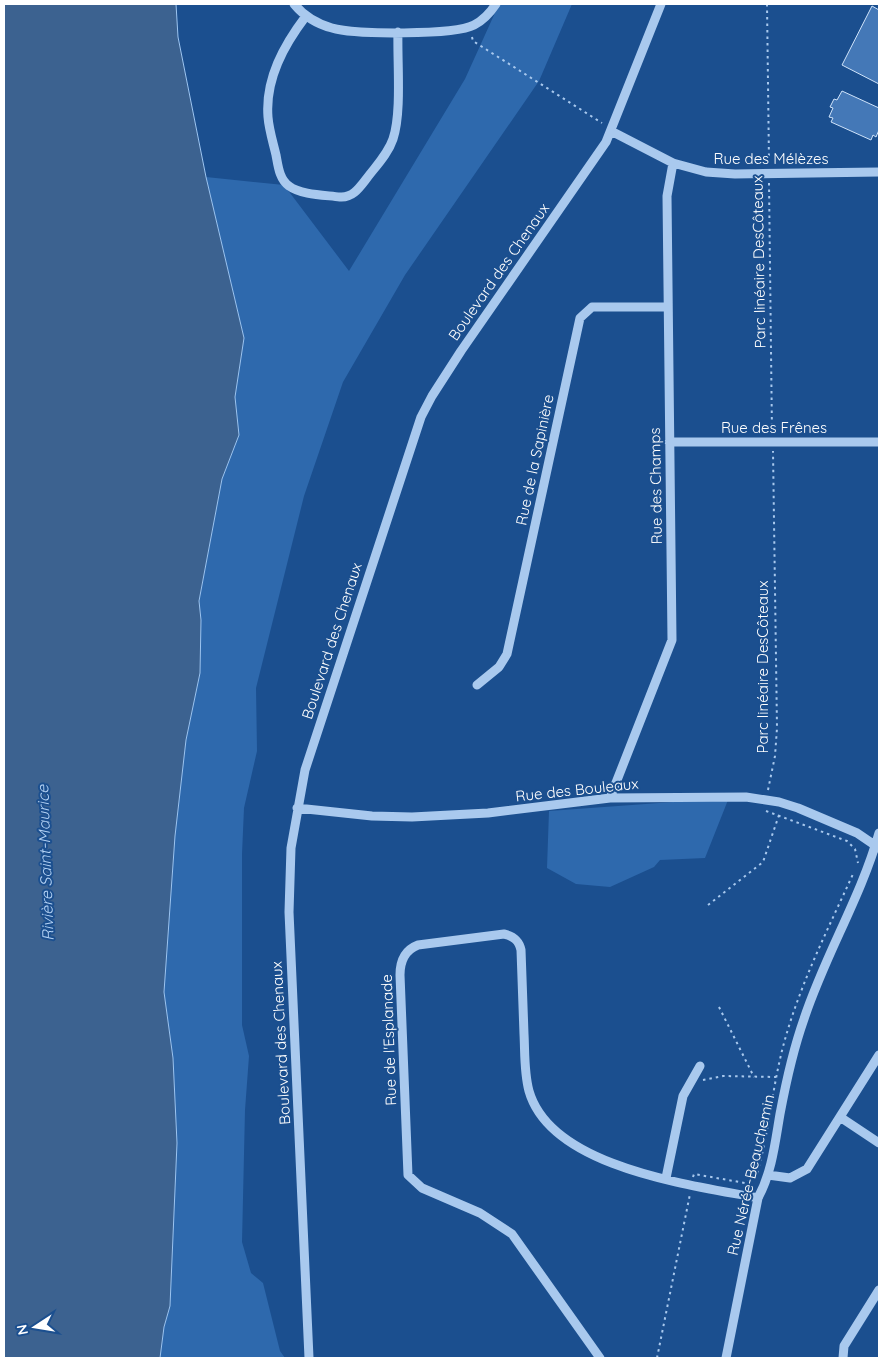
<svg xmlns="http://www.w3.org/2000/svg" width="883" height="1362" viewBox="0 0 883 1362" font-family="Quicksand,sans-serif">
	<style>
		.green { fill: #2e69ad }
		.water { fill: #3c6290; stroke: #9cc4f0 }
		.building { fill: #4478b7; stroke: #cfe3fa }
		.lines { fill: none; stroke-linecap: round; stroke-linejoin: round }
		.path { stroke: #a9c9ee; stroke-width: 2; stroke-dasharray: 2.5 4; stroke-linecap: butt }
		.minor { stroke: #a9c9ee; stroke-width: 9 }
		.labels { text-anchor: middle; stroke-width: 4; stroke-linejoin: round; paint-order: stroke }
		.street-label { font-size: 15px; fill: #fff; stroke: #1b4f8f }
		.water-label { font-size: 16px; font-style: italic; fill: #b5d3f5; stroke: #1b4f8f }
	</style>
	<rect width="100%" height="100%" fill="#1b4f8f"/>
	<path class="green" d="M 499,4 L 572,4 L 539,81 L 405,275 L 343,382 L 304,496 L 256,688 L 257,751 L 244,808 L 242,854 L 242,1025 L 249,1056 L 245,1110 L 242,1242 L 251,1273 L 263,1283 L 280,1351 L 285,1358 L 160,1358 L 164,1327 L 170,1306 L 177,1143 L 173,1058 L 164,992 L 175,836 L 186,740 L 200,673 L 201,620 L 199,602 L 222,479 L 239,435 L 235,397 L 244,338 L 206,177 L 284,185 L 349,271 L 465,79 Z
		M 728,800 L 705,858 L 660,860 L 654,867 L 610,887 L 576,884 L 547,868 L 549,811 L 687,801 Z"/>
	<path class="water" d="M 4,4 L 176,4 L 178,37 L 206,177 L 244,338 L 235,397 L 239,435 L 222,479 L 199,601 L 201,620 L 200,673 L 186,740 L 175,836 L 164,992 L 173,1058 L 177,1143 L 170,1306 L 164,1327 L 160,1358 L 4,1358 Z"/>
	<path class="building" d="M 872,6 L 879,10 L 879,84 L 842,65 Z
		M 842,91 L 879,108 L 879,130 L 876,137 L 873,135 L 871,140 L 831,122 L 833,118 L 829,117 L 833,108 L 830,107 L 834,99 L 837,100 Z"/>
	<g class="lines">
		<path class="path" d="M 767,4 L 769,163
			M 472,37 L 473,41 L 602,123
			M 769,183 L 772,433
			M 768,790 L 775,756 L 777,728 L 773,451
			M 766,811 L 847,841 L 855,849 L 858,863
			M 708,905 L 763,862 L 779,815
			M 719,1007 L 754,1077
			M 703,1080 L 723,1076 L 776,1077
			M 693,1177 L 694,1174 L 745,1183 L 756,1177 C 769,1134 772,1087 784,1043 C 800,984 828,929 853,874
			M 657,1358 L 690,1194"/>
		<path class="minor" d="M 294,4 C 304,16 317,24 332,28 C 354,35 455,35 474,25 C 484,20 490,13 496,4
			M 306,16 C 284,45 265,79 268,117 C 269,130 273,142 276,155 C 278,165 279,179 289,186 C 301,195 325,195 340,197 C 353,198 360,187 367,178 C 376,166 388,154 393,139 C 402,112 397,62 398,32
			M 611,131 L 673,163 L 706,172 L 735,174 L 879,172
			M 669,442 L 879,442
			M 477,685 L 499,667 L 507,654 L 580,318 L 592,307 L 668,307
			M 610,798 L 672,640 L 667,196 L 673,163
			M 297,808 L 372,816 L 412,817 L 488,813 L 610,798 L 746,797 L 779,802 L 798,808 L 857,833 L 879,848
			M 840,1117 L 879,1143
			M 768,1175 L 790,1178 L 807,1169 L 879,1055
			M 666,1178 L 683,1096 L 700,1066
			M 309,1358 L 289,912 L 291,848 L 305,770 L 421,417 L 432,396 L 461,351 L 606,142 L 661,4
			M 600,1358 L 512,1234 L 480,1213 L 422,1188 L 408,1175 L 400,975 C 400,961 405,950 418,945 L 504,934 C 513,936 519,940 521,950 C 522,978 523,1006 524,1034 C 525,1053 524,1073 529,1091 C 551,1168 692,1185 758,1198
			M 726,1358 L 758,1198 C 772,1172 775,1143 780,1114 C 786,1082 793,1050 804,1019 C 825,955 861,897 879,833
			M 843,1358 L 844,1346 L 879,1290"/>
	</g>
	<g class="labels">
		<g class="street-label">
			<text x="771" y="164">Rue des Mélèzes</text>
			<text transform="translate(759 262) rotate(-91)" y="5">Parc linéaire DesCôteaux</text>
			<text transform="translate(499 272) rotate(-55)" y="5">Boulevard des Chenaux</text>
			<text x="774" y="433">Rue des Frênes</text>
			<text transform="translate(535 460) rotate(-78)" y="5">Rue de la Sapinière</text>
			<text transform="translate(656 486) rotate(-91)" y="5">Rue des Champs</text>
			<text transform="translate(332 641) rotate(-72)" y="5">Boulevard des Chenaux</text>
			<text transform="translate(763 667) rotate(-90)" y="5">Parc linéaire DesCôteaux</text>
			<text transform="translate(577 790) rotate(-6)" y="5">Rue des Bouleaux</text>
			<text transform="translate(389 1040) rotate(-92)" y="5">Rue de l'Esplanade</text>
			<text transform="translate(281 1043) rotate(-93)" y="5">Boulevard des Chenaux</text>
			<text transform="translate(751 1175) rotate(-77)" y="5">Rue Nérée-Beauchemin</text>
		</g>
		<g class="water-label">
			<text transform="translate(45 863) rotate(-92)" y="6">Rivière Saint-Maurice</text>
		</g>
	</g>
	<rect width="883" height="1362" fill="none" stroke="#ffffff" stroke-width="10"/>
	<g transform="translate(35 1327) rotate(258)" stroke="#1b4f8f" stroke-width="4" paint-order="stroke">
	<path d="M0-4L9 19L0 12L-9 19Z" fill="#ffffff"/>
	<text y="-8" font-size="14" font-weight="bold" text-anchor="middle" fill="#ffffff">N</text>
	</g>
</svg>
